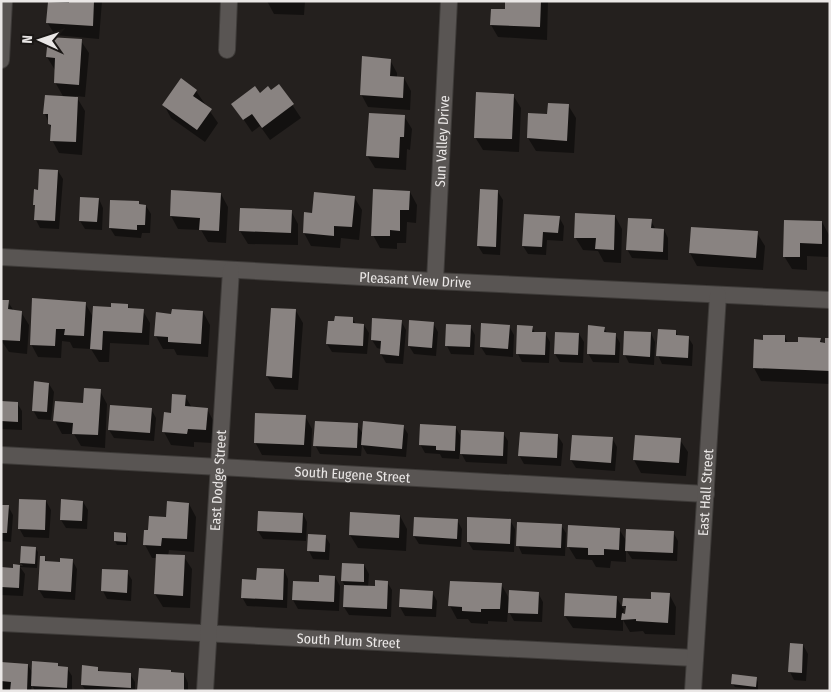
<svg xmlns="http://www.w3.org/2000/svg" width="831" height="692" viewBox="0 0 831 692" font-family="'Fira Sans Condensed',sans-serif">
	<style>
		.shadow { fill: #0007; fill-rule: evenodd }
		.building { fill: #898381 }
		.lines { fill: none; stroke-linecap: round; stroke-linejoin: round }
		.minor-casing { stroke: #3e3b39; stroke-width: 18 }
		.minor { stroke: #595553; stroke-width: 16 }
		.labels { text-anchor: middle; stroke-width: 4; stroke-linejoin: round; paint-order: stroke }
		.street-label { font-size: 14px; fill: #eae7e6; stroke: #1a1715 }
	</style>
	<rect width="100%" height="100%" fill="#24201e"/>
	<path class="shadow" d="M 70,1 L 102,1 L 99,39 L 55,35 L 47,22 L 70,5 Z
		M 267,1 L 305,1 L 304,15 L 274,14 Z
		M 506,1 L 548,1 L 547,40 L 498,37 L 491,25 L 506,11 Z
		M 81,41 L 89,53 L 85,97 L 76,96 L 85,111 L 82,155 L 59,153 L 52,140 L 52,130 L 45,114 L 64,98 L 55,82 L 55,70 L 47,57 Z
		M 390,60 L 397,73 L 397,78 L 404,78 L 411,91 L 410,110 L 368,107 L 361,94 Z
		M 181,80 L 196,91 L 218,123 L 205,142 L 171,118 L 164,105 Z
		M 279,85 L 301,118 L 270,140 L 260,126 L 252,132 L 233,104 L 270,92 Z
		M 513,95 L 521,108 L 519,152 L 483,150 L 475,137 Z
		M 568,105 L 576,118 L 574,153 L 536,151 L 528,138 L 529,114 L 548,115 Z
		M 404,116 L 412,129 L 410,150 L 407,149 L 406,170 L 375,168 L 367,155 Z
		M 58,171 L 63,179 L 59,229 L 40,228 L 36,220 L 36,208 L 34,204 L 39,191 Z
		M 172,192 L 221,194 L 228,207 L 226,243 L 208,242 L 201,230 L 178,229 L 171,216 Z
		M 410,192 L 417,205 L 416,223 L 407,222 L 406,243 L 397,243 L 397,249 L 380,248 L 373,235 Z
		M 498,192 L 503,200 L 500,255 L 483,254 L 478,246 Z
		M 354,197 L 362,210 L 359,240 L 341,238 L 340,248 L 311,246 L 304,233 L 313,214 Z
		M 99,199 L 103,208 L 102,230 L 85,229 L 80,221 Z
		M 138,203 L 140,206 L 146,206 L 151,214 L 150,233 L 142,233 L 141,238 L 115,236 L 110,228 Z
		M 241,210 L 291,211 L 298,224 L 298,245 L 248,244 L 240,231 Z
		M 615,216 L 622,229 L 621,263 L 604,262 L 598,251 L 583,250 L 575,237 Z
		M 559,217 L 564,226 L 563,241 L 547,240 L 546,255 L 528,254 L 523,246 Z
		M 651,221 L 656,230 L 664,230 L 668,238 L 668,260 L 632,258 L 627,249 Z
		M 822,222 L 829,235 L 828,257 L 807,256 L 807,270 L 792,269 L 784,256 Z
		M 692,228 L 757,233 L 765,246 L 763,270 L 697,266 L 690,253 Z
		M 8,302 L 14,311 L 21,312 L 29,325 L 27,354 L 9,352 L 1,340 Z
		M 85,303 L 93,317 L 112,309 L 128,305 L 130,310 L 143,311 L 150,323 L 149,345 L 110,343 L 109,362 L 99,362 L 91,349 L 73,348 L 70,342 L 62,341 L 61,358 L 38,357 L 31,344 Z
		M 296,311 L 303,323 L 298,390 L 275,389 L 267,376 Z
		M 203,312 L 210,325 L 208,357 L 177,355 L 174,349 L 163,349 L 156,336 L 172,315 Z
		M 352,318 L 356,324 L 364,325 L 369,333 L 367,354 L 332,352 L 327,344 Z
		M 401,321 L 406,330 L 403,364 L 386,363 L 381,354 L 381,349 L 377,348 L 372,340 Z
		M 433,323 L 438,332 L 436,356 L 414,354 L 409,346 Z
		M 470,326 L 475,335 L 474,355 L 451,354 L 447,346 Z
		M 509,326 L 514,335 L 513,357 L 486,355 L 481,347 Z
		M 532,327 L 535,333 L 545,333 L 550,342 L 549,363 L 522,362 L 518,354 Z
		M 604,328 L 608,334 L 615,334 L 620,343 L 619,363 L 593,362 L 588,353 Z
		M 676,332 L 678,336 L 688,337 L 693,345 L 692,366 L 662,364 L 658,355 Z
		M 651,333 L 655,342 L 654,365 L 629,363 L 625,355 Z
		M 579,334 L 584,342 L 583,363 L 560,362 L 555,354 Z
		M 785,337 L 788,343 L 799,344 L 820,339 L 823,344 L 826,344 L 830,339 L 830,384 L 761,381 L 754,368 L 764,341 Z
		M 49,384 L 54,392 L 51,420 L 38,419 L 33,410 Z
		M 100,391 L 107,404 L 105,448 L 81,446 L 74,434 L 62,434 L 55,421 L 84,405 Z
		M 185,396 L 192,408 L 207,409 L 214,422 L 213,443 L 194,442 L 194,447 L 171,445 L 164,432 Z
		M 1,402 L 17,403 L 22,411 L 22,430 L 1,429 Z
		M 151,409 L 156,418 L 154,441 L 114,438 L 109,430 Z
		M 305,416 L 312,429 L 311,457 L 262,455 L 255,442 Z
		M 357,425 L 363,434 L 403,426 L 408,434 L 406,457 L 367,454 L 362,445 L 361,456 L 320,454 L 315,445 Z
		M 456,428 L 462,439 L 503,433 L 508,441 L 507,464 L 466,462 L 460,451 L 459,459 L 442,458 L 440,454 L 425,453 L 420,444 Z
		M 558,436 L 563,444 L 561,466 L 524,464 L 519,455 Z
		M 612,438 L 617,447 L 615,471 L 576,468 L 571,460 Z
		M 680,440 L 688,452 L 686,476 L 641,473 L 634,460 Z
		M 46,501 L 51,510 L 49,538 L 24,537 L 19,528 Z
		M 83,502 L 88,510 L 87,529 L 66,528 L 61,520 Z
		M 189,504 L 196,517 L 194,552 L 169,550 L 168,556 L 184,557 L 192,569 L 190,608 L 163,607 L 155,594 L 157,558 L 152,558 L 145,545 L 149,531 Z
		M 1,506 L 8,506 L 13,515 L 11,542 L 1,541 Z
		M 303,514 L 307,522 L 306,541 L 263,539 L 258,531 Z
		M 400,516 L 407,529 L 406,551 L 358,548 L 350,535 Z
		M 457,520 L 462,529 L 461,547 L 419,544 L 414,536 Z
		M 510,520 L 515,529 L 514,552 L 473,550 L 468,542 Z
		M 561,525 L 566,533 L 565,556 L 522,554 L 518,545 Z
		M 619,529 L 627,542 L 673,532 L 678,541 L 677,561 L 632,559 L 626,550 L 626,562 L 611,561 L 610,568 L 596,567 L 592,560 L 576,559 L 568,546 Z
		M 126,534 L 128,538 L 127,545 L 117,545 L 115,541 Z
		M 325,536 L 330,544 L 329,560 L 313,559 L 309,551 Z
		M 22,547 L 35,548 L 38,552 L 37,568 L 20,567 L 25,574 L 23,596 L 1,595 L 1,568 L 14,569 L 14,566 L 23,566 L 21,563 Z
		M 44,557 L 47,562 L 61,563 L 72,560 L 77,569 L 75,600 L 44,598 L 39,590 Z
		M 364,565 L 369,574 L 368,587 L 376,588 L 387,582 L 392,590 L 391,617 L 349,615 L 344,607 L 345,586 L 342,580 Z
		M 284,570 L 288,579 L 287,608 L 247,606 L 242,597 L 258,581 Z
		M 127,572 L 132,580 L 131,601 L 107,599 L 103,591 Z
		M 335,577 L 340,586 L 339,611 L 298,609 L 293,600 L 294,582 L 320,583 Z
		M 501,584 L 510,600 L 538,593 L 543,602 L 542,622 L 514,621 L 508,610 L 507,622 L 488,621 L 488,624 L 471,623 L 468,619 L 457,619 L 450,606 Z
		M 401,590 L 432,592 L 437,601 L 436,617 L 405,616 L 400,607 Z
		M 669,594 L 676,607 L 675,635 L 645,634 L 643,631 L 630,632 L 623,620 L 623,631 L 573,628 L 565,616 L 616,597 L 624,610 L 624,599 L 652,600 ZM 624,606 L 627,611 L 627,615 L 623,615 Z
		M 803,645 L 808,654 L 806,681 L 794,680 L 790,672 Z
		M 1,663 L 28,665 L 33,674 L 58,665 L 59,667 L 67,668 L 72,676 L 72,691 L 35,691 L 32,685 L 31,691 L 12,691 L 1,689 Z
		M 97,668 L 100,672 L 130,674 L 135,682 L 135,691 L 86,691 L 82,685 Z
		M 171,671 L 172,674 L 184,674 L 188,683 L 188,691 L 151,691 Z
		M 756,678 L 758,682 L 758,690 L 735,687 L 732,683 Z"/>
	<path class="building" d="M 69,1 L 94,1 L 93,26 L 46,23 L 48,2 L 69,3 Z
		M 505,1 L 541,1 L 540,27 L 490,25 L 491,9 L 505,9 Z
		M 48,37 L 82,39 L 79,85 L 54,83 L 55,58 L 46,57 Z
		M 362,56 L 391,59 L 390,76 L 404,77 L 403,98 L 360,95 Z
		M 181,78 L 197,90 L 193,96 L 212,109 L 197,130 L 162,105 Z
		M 279,84 L 294,104 L 262,128 L 252,114 L 243,120 L 231,104 L 255,86 L 260,93 L 268,86 L 271,90 Z
		M 476,92 L 514,94 L 512,139 L 474,138 Z
		M 45,95 L 78,97 L 76,142 L 50,141 L 51,125 L 48,124 L 48,114 L 43,114 Z
		M 548,103 L 569,104 L 567,141 L 527,138 L 528,113 L 547,114 Z
		M 369,113 L 405,115 L 404,137 L 400,137 L 399,158 L 366,156 Z
		M 39,169 L 58,170 L 55,221 L 34,220 L 35,205 L 33,205 L 34,189 L 38,190 Z
		M 373,189 L 410,191 L 409,210 L 400,210 L 400,231 L 390,230 L 390,236 L 371,236 Z
		M 480,189 L 498,190 L 496,247 L 477,246 Z
		M 171,190 L 221,193 L 219,231 L 199,230 L 200,218 L 170,216 Z
		M 314,192 L 355,196 L 352,227 L 334,226 L 334,236 L 303,233 L 304,212 L 312,213 Z
		M 80,197 L 99,198 L 97,222 L 79,221 Z
		M 110,200 L 139,201 L 139,204 L 146,205 L 145,225 L 137,225 L 137,230 L 109,228 Z
		M 240,208 L 292,210 L 291,233 L 239,231 Z
		M 575,213 L 615,215 L 614,250 L 595,249 L 596,238 L 574,238 Z
		M 524,214 L 560,216 L 558,233 L 543,232 L 542,247 L 522,246 Z
		M 628,218 L 652,219 L 651,228 L 664,229 L 663,252 L 626,250 Z
		M 784,220 L 822,221 L 822,244 L 800,243 L 800,257 L 783,257 Z
		M 691,227 L 758,231 L 756,258 L 689,253 Z
		M 32,298 L 86,302 L 84,336 L 64,335 L 65,329 L 56,329 L 55,346 L 30,345 Z
		M 1,300 L 9,300 L 8,309 L 22,311 L 20,341 L 1,340 Z
		M 111,303 L 128,304 L 128,308 L 144,309 L 142,333 L 103,331 L 102,350 L 90,349 L 93,306 L 111,307 Z
		M 271,308 L 296,309 L 292,378 L 266,376 Z
		M 172,309 L 203,311 L 201,344 L 168,342 L 168,337 L 154,336 L 156,312 L 171,314 Z
		M 335,316 L 353,317 L 353,323 L 364,324 L 363,346 L 326,344 L 328,321 L 334,321 Z
		M 372,318 L 402,320 L 399,356 L 380,354 L 381,341 L 371,340 Z
		M 409,320 L 434,322 L 432,348 L 408,346 Z
		M 481,323 L 510,325 L 508,349 L 480,347 Z
		M 446,324 L 471,325 L 470,347 L 445,346 Z
		M 517,325 L 533,326 L 532,332 L 546,332 L 545,355 L 516,354 Z
		M 588,325 L 605,327 L 604,332 L 616,333 L 615,355 L 587,354 Z
		M 658,329 L 676,330 L 676,335 L 689,336 L 688,358 L 656,356 Z
		M 624,331 L 651,332 L 650,357 L 623,355 Z
		M 555,332 L 579,333 L 578,355 L 554,354 Z
		M 763,335 L 785,335 L 785,342 L 798,342 L 798,337 L 821,338 L 820,342 L 825,343 L 825,338 L 830,338 L 830,371 L 753,368 L 754,339 L 763,340 Z
		M 34,381 L 49,383 L 47,412 L 32,411 Z
		M 84,388 L 101,389 L 98,435 L 72,434 L 73,423 L 53,421 L 55,401 L 83,403 Z
		M 172,394 L 186,395 L 185,406 L 208,408 L 206,430 L 188,429 L 187,434 L 162,432 L 164,412 L 171,413 Z
		M 1,401 L 18,402 L 18,422 L 1,421 Z
		M 110,405 L 152,408 L 150,433 L 108,430 Z
		M 255,413 L 306,415 L 304,445 L 254,443 Z
		M 315,421 L 358,423 L 357,448 L 313,446 Z
		M 363,421 L 404,425 L 402,449 L 361,445 Z
		M 420,424 L 456,426 L 455,451 L 436,450 L 436,446 L 419,445 Z
		M 461,430 L 504,432 L 503,456 L 460,454 Z
		M 520,432 L 558,434 L 557,458 L 518,456 Z
		M 572,435 L 613,437 L 611,463 L 570,460 Z
		M 635,435 L 681,438 L 679,463 L 633,460 Z
		M 19,499 L 46,500 L 45,530 L 18,529 Z
		M 61,499 L 83,501 L 82,521 L 60,520 Z
		M 167,501 L 189,503 L 187,539 L 162,538 L 161,546 L 143,545 L 144,530 L 148,530 L 149,516 L 166,517 Z
		M 1,505 L 9,505 L 7,533 L 1,533 Z
		M 258,511 L 303,513 L 302,533 L 257,531 Z
		M 350,512 L 400,515 L 399,538 L 349,535 Z
		M 414,517 L 458,519 L 457,539 L 413,536 Z
		M 467,517 L 511,519 L 510,544 L 467,542 Z
		M 517,522 L 562,524 L 561,548 L 516,546 Z
		M 568,525 L 620,528 L 619,550 L 604,549 L 604,555 L 588,555 L 588,548 L 567,547 Z
		M 626,529 L 674,531 L 673,553 L 625,551 Z
		M 114,532 L 126,533 L 126,542 L 114,541 Z
		M 308,534 L 326,535 L 325,552 L 307,551 Z
		M 21,546 L 36,547 L 35,564 L 20,563 Z
		M 156,554 L 185,555 L 183,596 L 154,594 Z
		M 40,556 L 45,556 L 45,561 L 60,562 L 60,558 L 73,559 L 71,592 L 38,590 Z
		M 342,563 L 364,564 L 364,582 L 341,581 Z
		M 13,564 L 20,565 L 19,588 L 1,587 L 1,567 L 13,568 Z
		M 257,568 L 284,569 L 283,600 L 241,598 L 242,579 L 256,580 Z
		M 102,569 L 128,570 L 127,593 L 101,591 Z
		M 319,575 L 335,576 L 334,602 L 292,600 L 293,581 L 319,582 Z
		M 375,580 L 388,581 L 387,609 L 343,607 L 344,585 L 375,586 Z
		M 450,581 L 502,583 L 500,609 L 481,609 L 481,612 L 462,611 L 462,607 L 448,606 Z
		M 400,589 L 433,591 L 432,609 L 399,607 Z
		M 509,590 L 539,592 L 538,614 L 508,613 Z
		M 651,592 L 670,593 L 668,623 L 636,621 L 636,619 L 621,620 L 622,613 L 625,614 L 626,606 L 622,606 L 623,598 L 651,599 Z
		M 565,593 L 617,596 L 616,618 L 564,616 Z
		M 790,643 L 803,644 L 802,673 L 788,672 Z
		M 32,661 L 58,663 L 58,666 L 68,667 L 67,688 L 31,686 Z
		M 1,662 L 28,664 L 27,691 L 10,691 L 11,682 L 1,681 Z
		M 82,665 L 98,667 L 98,671 L 131,673 L 131,688 L 81,685 Z
		M 139,668 L 171,670 L 171,672 L 184,673 L 184,691 L 137,691 Z
		M 732,674 L 757,677 L 756,687 L 731,684 Z"/>
	<g class="lines">
		<defs>
			<g id="minor">
				<path d="M 227,50 L 229,1"/>
				<path d="M 1,60 L 4,1"/>
				<path id="s1" d="M 1,257 L 435,281 L 830,300"/>
				<path id="s2" d="M 435,281 L 449,1"/>
				<path id="s3" d="M 1,455 L 706,494"/>
				<path id="s4" d="M 1,623 L 695,658"/>
				<path id="s5" d="M 205,691 L 231,270"/>
				<path id="s6" d="M 693,691 L 718,295"/>
			</g>
		</defs>
		<use href="#minor" class="minor-casing"/>
		<use href="#minor" class="minor"/>
	</g>
	<g class="labels">
		<g class="street-label">
			<text dy="5" stroke="none"><textPath href="#s2" startOffset="140">Sun Valley Drive</textPath></text>
			<text dy="5" stroke="none"><textPath href="#s1" startOffset="415">Pleasant View Drive</textPath></text>
			<text dy="5" stroke="none"><textPath href="#s3" startOffset="352">South Eugene Street</textPath></text>
			<text dy="5" stroke="none"><textPath href="#s5" startOffset="211">East Dodge Street</textPath></text>
			<text dy="5" stroke="none"><textPath href="#s6" startOffset="199">East Hall Street</textPath></text>
			<text dy="5" stroke="none"><textPath href="#s4" startOffset="348">South Plum Street</textPath></text>
		</g>
	</g>
	<rect width="831" height="692" fill="none" stroke="#eae7e6" stroke-width="5"/>
	<g transform="translate(40 40) rotate(273)" stroke="#1a1715" stroke-width="4" paint-order="stroke">
	<path d="M0-4L9 19L0 12L-9 19Z" fill="#eae7e6"/>
	<text y="-8" font-size="14" font-weight="bold" text-anchor="middle" fill="#eae7e6">N</text>
	</g>
</svg>
